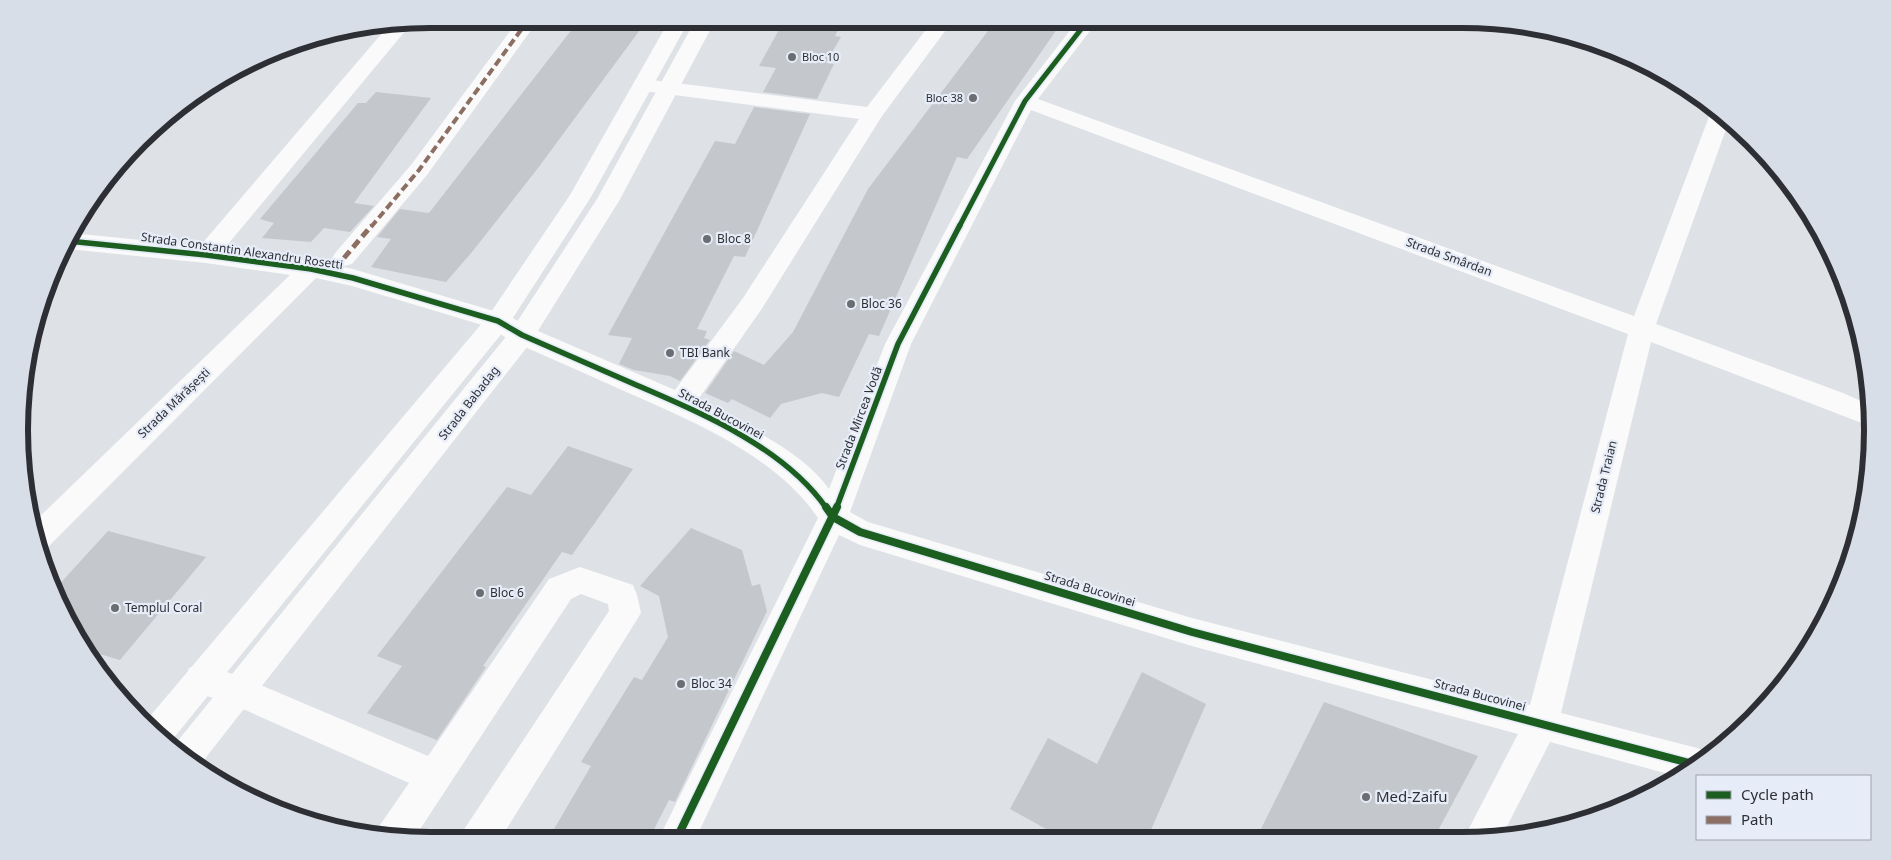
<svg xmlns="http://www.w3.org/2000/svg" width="1891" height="860" viewBox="0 0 1891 860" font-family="'Noto Sans',sans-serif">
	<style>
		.building { fill: #c4c7cb }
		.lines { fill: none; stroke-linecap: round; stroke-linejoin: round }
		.minor { fill: #fafafb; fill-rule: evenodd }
		.major { fill: #fafafb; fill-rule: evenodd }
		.quiet-far1 { stroke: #8d6e63; stroke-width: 4; stroke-dasharray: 8 4; stroke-linecap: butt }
		.quiet { stroke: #8d6e63; stroke-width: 5; stroke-dasharray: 9 5; stroke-linecap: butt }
		.cycleway-far2-casing { stroke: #e7edf8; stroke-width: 8 }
		.cycleway-far1-casing { stroke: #e7edf8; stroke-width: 9 }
		.cycleway-casing { stroke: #e7edf8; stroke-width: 11 }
		.cycleway-far2 { stroke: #1b5e20; stroke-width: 5 }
		.cycleway-far1 { stroke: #1b5e20; stroke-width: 5.5 }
		.cycleway { stroke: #1b5e20; stroke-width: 8 }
		.poi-dot { fill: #6b6d72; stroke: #e7edf8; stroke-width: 2 }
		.labels { text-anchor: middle; stroke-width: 4.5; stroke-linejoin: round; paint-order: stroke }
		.far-poi-label { font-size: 11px; fill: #2d2f34; stroke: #e7edf8; text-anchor: start }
		.poi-label { font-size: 12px; fill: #2d2f34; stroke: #e7edf8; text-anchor: start }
		.street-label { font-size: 12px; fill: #2d2f34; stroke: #e7edf8 }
		.near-poi-label { font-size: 15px; fill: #2d2f34; stroke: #e7edf8; text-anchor: start }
		.rim { fill: none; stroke: #2d2f34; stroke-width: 6 }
	</style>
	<rect width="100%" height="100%" fill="#dee1e6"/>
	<path class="building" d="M 580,19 L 648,19 L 538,168 L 472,252 L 446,282 L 371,267 L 391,239 L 377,237 L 400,209 L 429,213 Z
		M 785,19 L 844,19 L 835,36 L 841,37 L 826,63 L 834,64 L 817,99 L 763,92 L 776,68 L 759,66 Z
		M 997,19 L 1064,19 L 967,159 L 957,157 L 879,336 L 869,334 L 839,397 L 822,393 L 781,404 L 770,418 L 732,399 L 728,403 L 705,393 L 734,351 L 764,365 L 793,332 L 868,189 Z
		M 376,92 L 431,98 L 354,203 L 374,206 L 350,232 L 324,228 L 311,242 L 262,238 L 274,223 L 260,219 L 358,103 L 366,103 Z
		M 754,107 L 810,114 L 745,257 L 734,256 L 697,329 L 707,331 L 704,338 L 710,340 L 680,381 L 670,376 L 634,370 L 619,364 L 632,338 L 608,335 L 715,141 L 735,144 Z
		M 568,446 L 633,469 L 572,555 L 562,552 L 483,666 L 486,667 L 437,740 L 367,713 L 402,666 L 377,656 L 507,487 L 531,495 Z
		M 691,528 L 742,550 L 752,586 L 760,584 L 767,611 L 675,802 L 669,800 L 648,841 L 547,841 L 591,766 L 581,762 L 634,677 L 642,680 L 668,637 L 659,596 L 640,586 Z
		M 108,531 L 206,557 L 120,660 L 86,650 L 74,635 L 56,588 Z
		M 1142,672 L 1206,704 L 1147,839 L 1064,839 L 1010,809 L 1048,738 L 1097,764 Z
		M 1324,702 L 1478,756 L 1434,838 L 1256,839 Z"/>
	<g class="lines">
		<path class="minor" d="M 519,19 L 539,19 L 427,175 L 352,264 L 344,266 L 336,264 L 332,258 L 336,252 L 411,165 Z
			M 934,19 L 954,19 L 882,116 L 761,310 L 697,401 C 739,422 802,450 829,489 L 885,344 L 1015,101 L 1079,19 L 1099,19 L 1038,99 L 1634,316 L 1710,114 L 1715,109 L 1729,121 L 1656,324 L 1843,393 L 1870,405 L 1872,427 L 1651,342 L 1561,713 L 1697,748 L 1709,753 L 1711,757 L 1676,776 L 1550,742 L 1501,838 L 1464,838 L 1518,734 L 1192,646 L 860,545 L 839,535 L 695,840 L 658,840 L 818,518 C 775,455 692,421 624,391 C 587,374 550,358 513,342 L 489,327 L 352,286 L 316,278 L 48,547 L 41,549 L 32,524 L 290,275 L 206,263 L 68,249 L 65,248 L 71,233 L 200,246 L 389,25 L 409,22 L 411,24 L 224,249 L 311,261 L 353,269 L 507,315 L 531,328 L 675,390 L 743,298 L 859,119 L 644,91 L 637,89 L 634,85 L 637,81 L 644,79 L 867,107 ZM 1031,110 L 1628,334 L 1530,705 L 1192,618 L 868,522 L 850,512 L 911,344 Z
			M 580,567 L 633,585 L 637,595 L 641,613 L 499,841 L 460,841 L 465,828 L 609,611 L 608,604 L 581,594 L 571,599 L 413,840 L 376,836 L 380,825 L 409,783 L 234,705 L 189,690 L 185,679 L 189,668 L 201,664 L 239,676 L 428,756 L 549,579 Z"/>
		<path class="major" d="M 670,19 L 690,19 L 591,197 L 507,327 L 168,745 L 159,739 L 145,722 L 489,315 L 570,195 Z
			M 696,19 L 716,19 L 619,201 L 531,342 L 200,765 L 172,748 L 513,328 L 597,199 Z"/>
		<path class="quiet-far1" d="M 371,227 L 419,170 L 529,19"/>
		<path class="quiet" d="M 344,258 L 372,225"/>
		<defs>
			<path id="cycleway-far2" d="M 959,227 L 1025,101 L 1089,19"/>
			<path id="cycleway-far1" d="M 68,241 L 206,255 L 311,269 L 353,278 L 498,321 L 522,335 C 559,351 597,368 634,384 C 701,413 784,447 827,509
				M 836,509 L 898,344 L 960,225"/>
			<path id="cycleway" d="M 826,507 L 833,517 L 860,532 L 1192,632 L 1697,765
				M 676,840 L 837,507"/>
		</defs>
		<use href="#cycleway-far2" class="cycleway-far2-casing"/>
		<use href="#cycleway-far1" class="cycleway-far1-casing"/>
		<use href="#cycleway" class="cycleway-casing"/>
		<use href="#cycleway-far2" class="cycleway-far2"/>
		<use href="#cycleway-far1" class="cycleway-far1"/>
		<use href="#cycleway" class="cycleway"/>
	</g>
	<g class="poi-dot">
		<circle cx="792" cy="57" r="5"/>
		<circle cx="973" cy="98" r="5"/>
		<circle cx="707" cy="239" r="5"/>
		<circle cx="851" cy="304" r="5"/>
		<circle cx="670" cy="353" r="5"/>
		<circle cx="480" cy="593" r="5"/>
		<circle cx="115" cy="608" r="5"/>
		<circle cx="681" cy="684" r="5"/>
		<circle cx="1366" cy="797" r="5"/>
	</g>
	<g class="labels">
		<g class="far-poi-label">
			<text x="802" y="61">Bloc 10</text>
			<text x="963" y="102" text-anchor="end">Bloc 38</text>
		</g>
		<g class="poi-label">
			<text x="717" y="243">Bloc 8</text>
			<text x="861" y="308">Bloc 36</text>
			<text x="680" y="357">TBI Bank</text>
			<text x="490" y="597">Bloc 6</text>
			<text x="125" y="612">Templul Coral</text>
			<text x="691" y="688">Bloc 34</text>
		</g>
		<g class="street-label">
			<text transform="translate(242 251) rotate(8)" y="4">Strada Constantin Alexandru Rosetti</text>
			<text transform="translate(1449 257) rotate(20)" y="4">Strada Smârdan</text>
			<text transform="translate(174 403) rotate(-44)" y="4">Strada Mărășești</text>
			<text transform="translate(469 403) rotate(-52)" y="4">Strada Babadag</text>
			<text transform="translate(721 414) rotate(28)" y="4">Strada Bucovinei</text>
			<text transform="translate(859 418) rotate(-69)" y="4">Strada Mircea Vodă</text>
			<text transform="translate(1604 477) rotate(-76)" y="4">Strada Traian</text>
			<text transform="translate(1090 589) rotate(17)" y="4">Strada Bucovinei</text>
			<text transform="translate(1480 695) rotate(15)" y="4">Strada Bucovinei</text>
		</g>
		<g class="near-poi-label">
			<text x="1376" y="802">Med-Zaifu</text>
		</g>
	</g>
	<path d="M0 0H1891V860H0ZM430 28H1462A402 402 0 0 1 1864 430V430A402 402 0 0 1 1462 832H430A402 402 0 0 1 28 430V430A402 402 0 0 1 430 28Z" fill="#d8dee8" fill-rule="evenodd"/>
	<path class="rim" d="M430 28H1462A402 402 0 0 1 1864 430V430A402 402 0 0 1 1462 832H430A402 402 0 0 1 28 430V430A402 402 0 0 1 430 28Z"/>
	<rect x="1696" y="775" width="175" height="65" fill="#e7edf8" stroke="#9da1aa"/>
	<rect x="1706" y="791" width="25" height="8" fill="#1b5e20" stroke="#9da1aa"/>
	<text x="1741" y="800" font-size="15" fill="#2d2f34">Cycle path</text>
	<rect x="1706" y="816" width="25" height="8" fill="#8d6e63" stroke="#9da1aa"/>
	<text x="1741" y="825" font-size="15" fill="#2d2f34">Path</text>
</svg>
